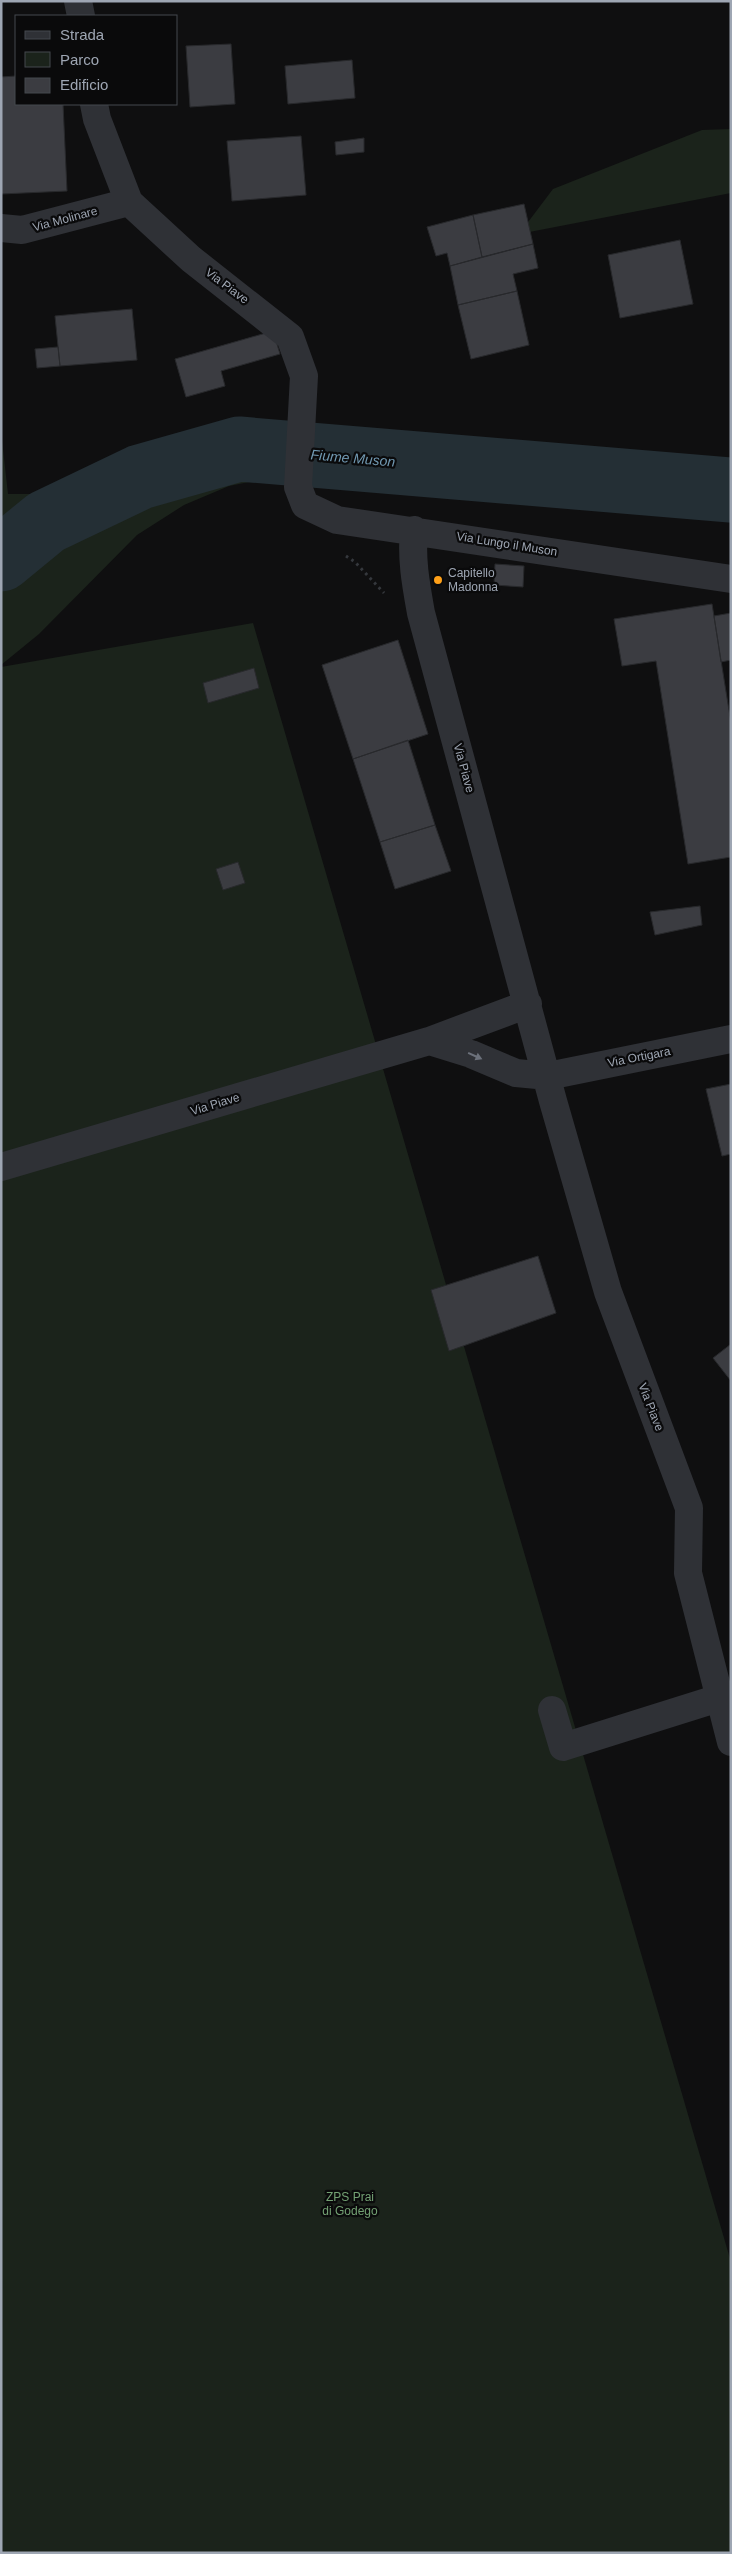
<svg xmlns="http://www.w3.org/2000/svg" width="732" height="2554" viewBox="0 0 732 2554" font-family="Helvetica,sans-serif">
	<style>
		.green { fill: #1b231b }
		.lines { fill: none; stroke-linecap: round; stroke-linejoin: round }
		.river { stroke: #242f35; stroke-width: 65 }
		.building { fill: #3b3c41; stroke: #28292c }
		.path { stroke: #35383d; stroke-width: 3; stroke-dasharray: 2.5 4; stroke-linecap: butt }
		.minor { stroke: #2f3136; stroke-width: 28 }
		.oneway { fill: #6c717b }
		.poi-dot { fill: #ffa018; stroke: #0a0a0b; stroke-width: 2 }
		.labels { text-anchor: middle; stroke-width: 4.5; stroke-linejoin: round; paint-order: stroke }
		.street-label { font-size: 12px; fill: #9ea6b3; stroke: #0a0a0b }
		.poi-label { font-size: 12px; fill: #9ea6b3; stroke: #0a0a0b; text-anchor: start }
		.park-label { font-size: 12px; fill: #73a073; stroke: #0a0a0b }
		.water-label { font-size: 14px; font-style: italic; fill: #7199b2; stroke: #0a0a0b }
	</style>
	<rect width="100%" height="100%" fill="#0f0f10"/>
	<path class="green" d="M 731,129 L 731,193 L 519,234 L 553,189 L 702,130 Z
		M 263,429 L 259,467 L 254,481 L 229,486 L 184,505 L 137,535 L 39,634 L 1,665 L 1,431 L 8,494 L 105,494 L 160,458 L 214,435 Z
		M 253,623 L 731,2262 L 731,2553 L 1,2553 L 1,667 Z"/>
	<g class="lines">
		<path class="river" d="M 1,559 L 46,522 L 140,477 L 239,449 L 731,490"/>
	</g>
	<path class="building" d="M 231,44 L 235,104 L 190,107 L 186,46 Z
		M 352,60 L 355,98 L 288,104 L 285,66 Z
		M 16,76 L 16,104 L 63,104 L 67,191 L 1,194 L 1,77 Z
		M 301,136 L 306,195 L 232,201 L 227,141 Z
		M 364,138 L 364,152 L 336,155 L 335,142 Z
		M 524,204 L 533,244 L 482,257 L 473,215 Z
		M 473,215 L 482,257 L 450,266 L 447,253 L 436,256 L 427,227 Z
		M 680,240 L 693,304 L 620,318 L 608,255 Z
		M 533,244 L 538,268 L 513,274 L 517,291 L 458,305 L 450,266 Z
		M 517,291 L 529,345 L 471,359 L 458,305 Z
		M 132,309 L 137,360 L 60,366 L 55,316 Z
		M 273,331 L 280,354 L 221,371 L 225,386 L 186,397 L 175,359 Z
		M 58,347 L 60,366 L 37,368 L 35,349 Z
		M 495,564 L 524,566 L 523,587 L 494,585 Z
		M 712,604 L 731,723 L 731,857 L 688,864 L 656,661 L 622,666 L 614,619 Z
		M 731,613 L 731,660 L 721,662 L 714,616 Z
		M 398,640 L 428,734 L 353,759 L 322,665 Z
		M 254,668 L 259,688 L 208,703 L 203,683 Z
		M 408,740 L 435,825 L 380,842 L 353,759 Z
		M 435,825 L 451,871 L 395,889 L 380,842 Z
		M 238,862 L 245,883 L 223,890 L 216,869 Z
		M 700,906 L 702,925 L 655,935 L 650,912 Z
		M 731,1084 L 731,1154 L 722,1156 L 706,1089 Z
		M 538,1256 L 556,1313 L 449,1351 L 431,1290 Z
		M 731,1344 L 731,1381 L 713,1358 Z"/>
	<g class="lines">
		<path class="path" d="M 346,556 L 355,562 L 384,593"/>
		<path class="minor" d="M 78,1 L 81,16
			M 94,104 L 97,119 L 129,202 L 191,259 L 290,337 L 304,376 L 298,487 L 305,505 L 337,520 L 731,579
			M 1,228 L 22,230 L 129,202
			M 414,530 C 411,559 416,585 421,613 L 553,1101 L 608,1292 L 689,1508 L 688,1573 L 731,1742
			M 429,1041 L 471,1054 L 516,1073 L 548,1076 L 731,1039
			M 1,1167 L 429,1041 L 528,1004
			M 552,1710 L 563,1747 L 719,1698"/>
	</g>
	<defs><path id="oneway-solid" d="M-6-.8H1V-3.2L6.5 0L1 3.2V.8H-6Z" transform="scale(1.25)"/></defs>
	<use class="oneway" href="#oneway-solid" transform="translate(475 1056) rotate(24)"/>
	<circle class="poi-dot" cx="438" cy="580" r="5"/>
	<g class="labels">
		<g class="street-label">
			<text transform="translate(65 219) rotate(-15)" y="4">Via Molinare</text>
			<text transform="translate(227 286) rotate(37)" y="4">Via Piave</text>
			<text transform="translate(507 544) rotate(9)" y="4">Via Lungo il Muson</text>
			<text transform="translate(464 768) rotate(75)" y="4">Via Piave</text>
			<text transform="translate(639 1057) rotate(-11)" y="4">Via Ortigara</text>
			<text transform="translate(215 1104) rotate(-17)" y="4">Via Piave</text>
			<text transform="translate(651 1407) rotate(69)" y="4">Via Piave</text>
		</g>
		<g class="poi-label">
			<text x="448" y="577">Capitello<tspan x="448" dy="14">Madonna</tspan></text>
		</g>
		<g class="park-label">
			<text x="350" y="2201">ZPS Prai<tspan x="350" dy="14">di Godego</tspan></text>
		</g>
		<g class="water-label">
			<text transform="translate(353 458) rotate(5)" y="5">Fiume Muson</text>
		</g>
	</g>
	<rect width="732" height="2554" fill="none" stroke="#9ea6b3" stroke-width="5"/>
	<rect x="15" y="15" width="162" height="90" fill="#0a0a0b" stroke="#45484e"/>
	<rect x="25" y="31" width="25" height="8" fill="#2f3136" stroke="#45484e"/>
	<text x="60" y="40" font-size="15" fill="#9ea6b3">Strada</text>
	<rect x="25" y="52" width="25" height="15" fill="#1b231b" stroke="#45484e"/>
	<text x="60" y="65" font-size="15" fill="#9ea6b3">Parco</text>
	<rect x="25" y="78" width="25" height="15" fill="#3b3c41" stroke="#45484e"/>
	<text x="60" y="90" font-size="15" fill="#9ea6b3">Edificio</text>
</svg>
